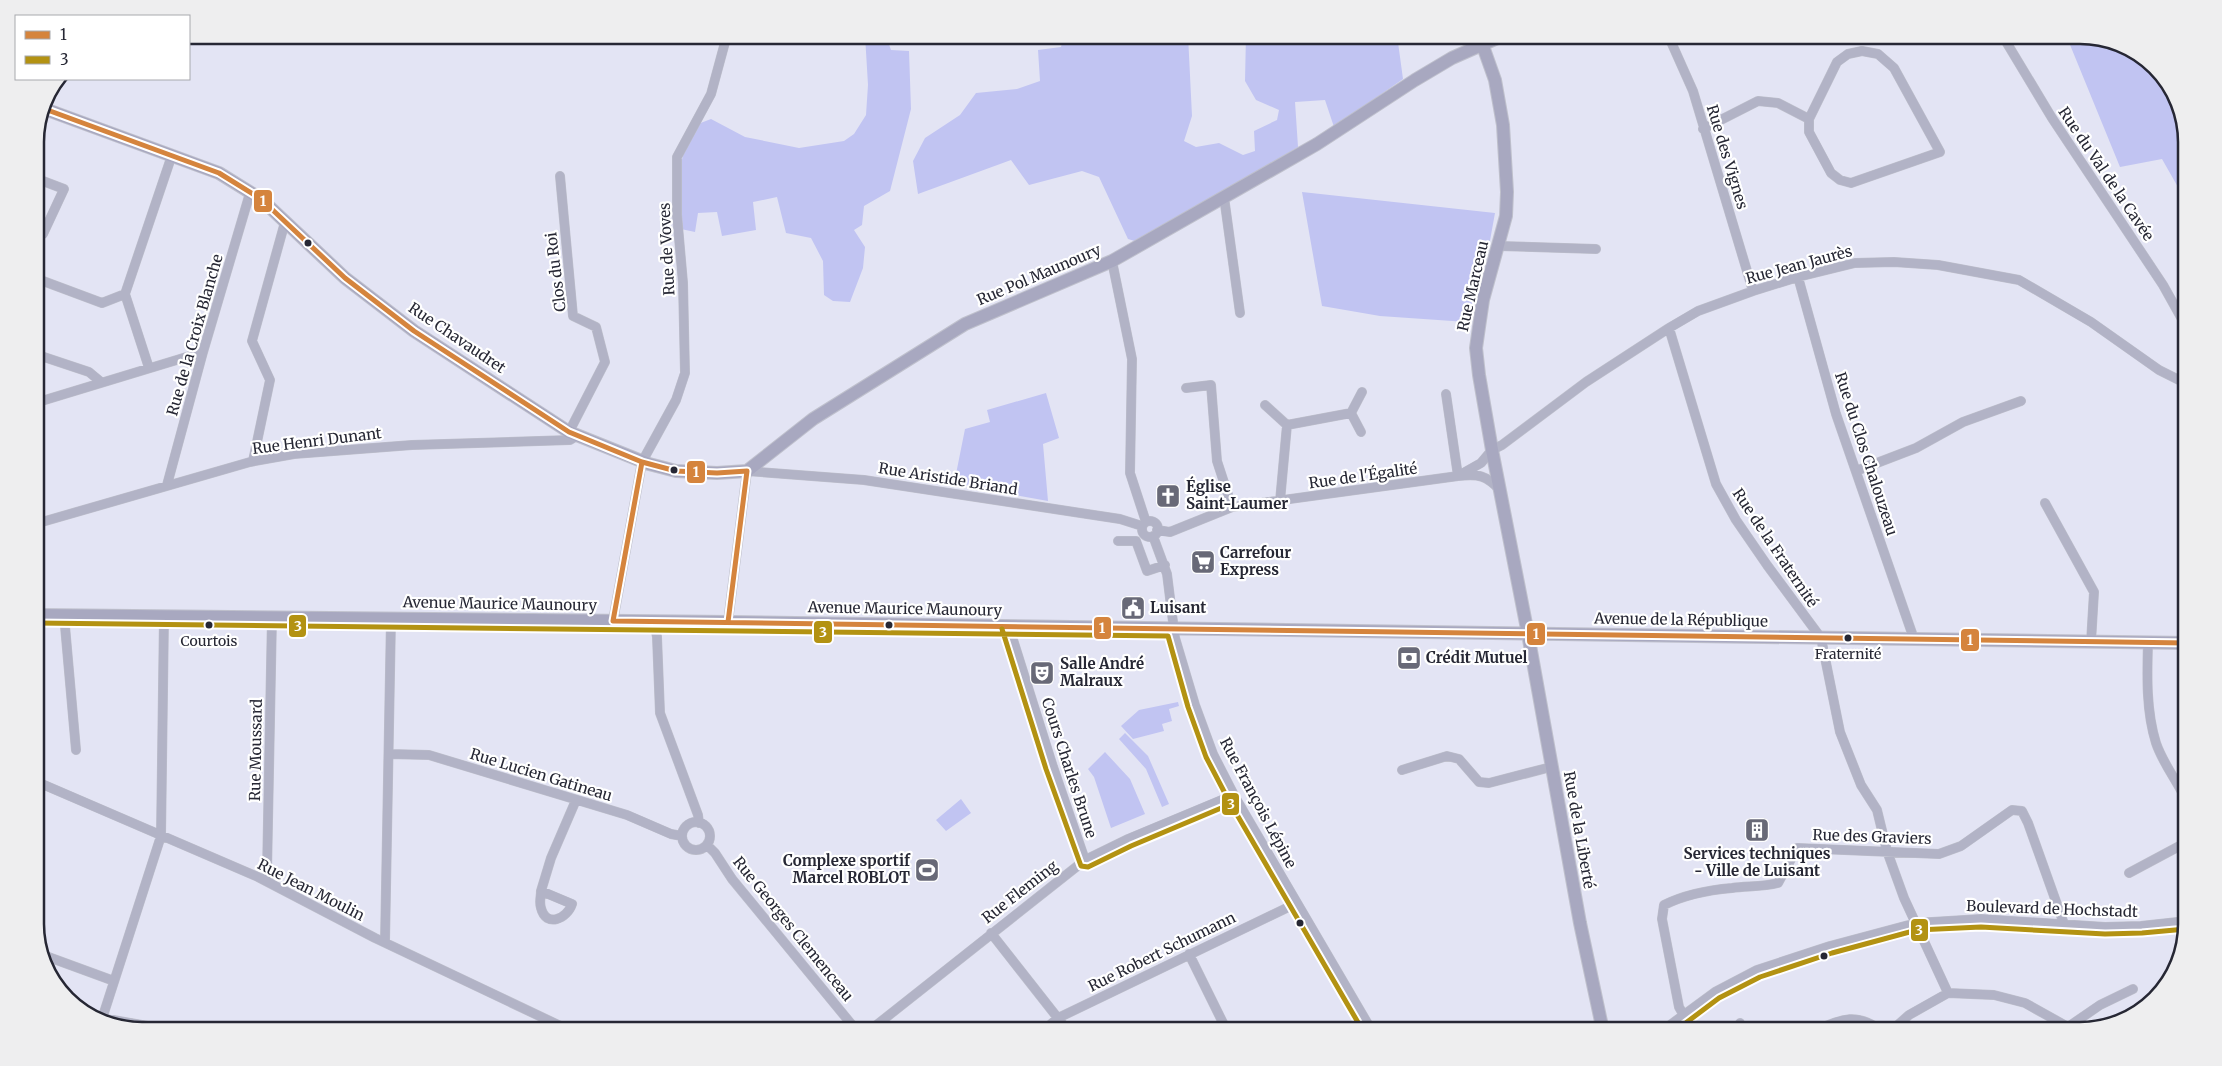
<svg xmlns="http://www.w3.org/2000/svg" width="2222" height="1066" viewBox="0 0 2222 1066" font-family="Merriweather,serif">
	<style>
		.green { fill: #c1c4f2 }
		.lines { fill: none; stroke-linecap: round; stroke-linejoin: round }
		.street-casing { stroke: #bfc0cc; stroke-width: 10 }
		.secondary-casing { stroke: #bfc0cc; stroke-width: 14 }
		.street { stroke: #b2b3c6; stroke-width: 9 }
		.secondary { stroke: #a8a8c0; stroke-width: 12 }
		.bus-1-casing { stroke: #fff; stroke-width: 9 }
		.bus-2-casing { stroke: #fff; stroke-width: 9 }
		.bus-1 { stroke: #d5843d; stroke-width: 5 }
		.bus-2 { stroke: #b39212; stroke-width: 5 }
		.bus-dot { fill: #262734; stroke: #fff; stroke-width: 2 }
		.labels { text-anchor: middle; stroke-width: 4.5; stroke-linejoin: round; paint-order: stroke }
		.bus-label { font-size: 14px; fill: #262734; stroke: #fff }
		.street-label { font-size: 15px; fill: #262734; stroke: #fff }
		.poi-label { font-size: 15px; font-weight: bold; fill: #262734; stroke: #fff; text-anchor: start }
		.rim { fill: none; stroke: #262734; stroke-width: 2.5 }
		.line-badge { stroke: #fff; stroke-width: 2 }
		.badge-label { font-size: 14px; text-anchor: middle; font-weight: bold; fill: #fff }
	</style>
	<rect width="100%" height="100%" fill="#e3e4f4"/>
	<path class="green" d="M 865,35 L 886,36 L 891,50 L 909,51 L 911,109 L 890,191 L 864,206 L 862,225 L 854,230 L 865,247 L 863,268 L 850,302 L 833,301 L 824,295 L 823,261 L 811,238 L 786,233 L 777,197 L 753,202 L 756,230 L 722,236 L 717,212 L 698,213 L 695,232 L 681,229 L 680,171 L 683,154 L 698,124 L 711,119 L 745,137 L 799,148 L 844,141 L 854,134 L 866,115 L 868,85 Z
		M 1064,35 L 1188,35 L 1192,116 L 1184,141 L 1196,147 L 1219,143 L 1243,155 L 1255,151 L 1254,131 L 1277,120 L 1279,110 L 1256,100 L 1245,81 L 1246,35 L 1397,35 L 1403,79 L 1334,127 L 1325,100 L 1295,102 L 1298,147 L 1138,242 L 1128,239 L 1099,177 L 1082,171 L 1029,185 L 1011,160 L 918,194 L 913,161 L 925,138 L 960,115 L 976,93 L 1017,89 L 1040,81 L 1038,50 L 1061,47 Z
		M 2066,35 L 2080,35 L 2127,46 L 2169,83 L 2187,135 L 2187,203 L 2162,159 L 2120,167 Z
		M 1302,192 L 1495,213 L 1487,257 L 1467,322 L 1380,316 L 1322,306 Z
		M 1046,393 L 1059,438 L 1043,444 L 1048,501 L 954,484 L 965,429 L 990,422 L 987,410 Z
		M 1178,702 L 1179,706 L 1169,709 L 1172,721 L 1162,724 L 1164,731 L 1133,739 L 1121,726 L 1139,710 Z
		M 1125,733 L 1148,756 L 1169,804 L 1162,807 L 1146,769 L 1119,739 Z
		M 1105,752 L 1130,779 L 1145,814 L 1111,828 L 1094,777 L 1088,769 Z
		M 961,799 L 971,813 L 946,831 L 936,820 Z"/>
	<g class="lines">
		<defs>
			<path id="street" d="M 1668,35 L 1693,91 L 1753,291
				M 2002,35 L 2052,118 L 2163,285 L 2187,328
				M 1862,51 L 1878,54 L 1894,68 L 1940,152 L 1851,183 L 1840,180 L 1831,173 L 1809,132 L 1809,119 L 1837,62 L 1848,54 Z
				M 1703,129 L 1758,101 L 1778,103 L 1809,119
				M 560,176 L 573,316 L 596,327 L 605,362 L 569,432
				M 35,178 L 64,189 L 43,234 L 35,231
				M 1224,197 L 1240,313
				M 1499,246 L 1596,249
				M 1112,261 L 1132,359 L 1130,473 L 1146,522
				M 1798,277 L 1836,414 L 1914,639
				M 35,278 L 102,303 L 125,294
				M 1669,328 L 1716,484 L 1736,520 L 1767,565 L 1821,638 L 1840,732 L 1861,785 L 1877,810 L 1887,851 L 1904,898 L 1948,993
				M 35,354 L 89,372 L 101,382
				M 149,368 L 125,294 L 172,155
				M 1186,388 L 1211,385 L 1217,461 L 1232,507
				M 1446,394 L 1458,476 C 1479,474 1486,475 1500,490
				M 35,403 L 203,352
				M 1265,405 L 1287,425
				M 1351,413 L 1362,392
				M 253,461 L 270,380 L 252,341 L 285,222
				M 1856,471 L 1916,448 L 1963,422 L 2021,401
				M 167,485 L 203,352 L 250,193
				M 1280,501 L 1287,425 L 1351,413 L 1361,432
				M 2045,503 L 2094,592 L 2091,642
				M1142 529a8 8 0 1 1 16 0a8 8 0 1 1-16 0Z
				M 35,524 L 250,462 L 294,454 L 412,445 L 570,440 L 578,435
				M 1157,530 L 1170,532 L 1232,507 L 1458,476 L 1481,463 L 1492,450 L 1502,445 L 1586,382 L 1669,328 L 1698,311 L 1753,291 L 1798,277 L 1855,263 L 1894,262 L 1938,265 L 2019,280 L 2091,322 L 2159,370 L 2187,384
				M 1153,536 L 1167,574 L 1175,638 L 1195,705 L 1213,754 L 1235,797 L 1372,1031
				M 1118,541 L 1136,541 L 1147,571 L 1165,565
				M 64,615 L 76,750
				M 613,621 L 642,462 L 676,400 L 685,373 L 683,283 L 677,215 L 677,157 L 711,94 L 727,35
				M 654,622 L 657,637 L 660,713 L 698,815 L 699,823
				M 728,622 L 747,471 L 864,480 L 1120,519 L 1142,526
				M 1009,627 L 1053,767 L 1085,860
				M 2148,642 C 2147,676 2146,711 2156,743 C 2163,764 2178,782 2187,802
				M 389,754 L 429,755 L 627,815 L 671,834 L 682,836
				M 1402,770 L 1447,756 L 1459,759 L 1479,782 L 1489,783 L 1551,767
				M 35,781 L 258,877 L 375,938 L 571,1031
				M682 836a14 14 0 1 1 28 0a14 14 0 1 1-28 0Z
				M 707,845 L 715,853 L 732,879 L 857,1031
				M 2129,873 L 2187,842
				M 269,882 L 267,872 L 272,617
				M 541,891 C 541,897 539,902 541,908 C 546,928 567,919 572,904 L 541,891 L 551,858 L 576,800
				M 991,933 L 1068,1031
				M 385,942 L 391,619
				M 1189,954 L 1227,1031
				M 43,955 L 114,981
				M 1683,1014 L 1679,1007 L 1662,919 L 1664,905 C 1684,895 1709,890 1732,888 C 1748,886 1763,887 1778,883 L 1797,848 L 1939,854 L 1961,846 L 2012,810 L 2022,811 L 2028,823 L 2064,924
				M 102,1018 L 176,1031
				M 101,1022 L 161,836 L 164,616
				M 2068,1027 L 2100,1005 L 2133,989
				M 869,1031 L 1085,860 L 1128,839 L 1224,799 L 1235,797
				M 1043,1031 L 1058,1018 L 1297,903
				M 1662,1031 L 1715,992 L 1757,970 L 1830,946 L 1916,923 L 1981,919 L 2105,927 L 2141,926 L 2187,921
				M 1737,1031 L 1740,1023
				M 1815,1031 C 1842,1019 1856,1012 1882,1031
				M 1891,1031 L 1909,1015 L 1948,993 L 1994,995 L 2025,1003 L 2068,1027 L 2072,1031"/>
			<path id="secondary" d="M 1479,35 L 1495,80 L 1503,125 L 1507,192 L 1506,216 L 1483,300 L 1479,327 L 1476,348 L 1479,375 L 1492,450 L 1528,634 L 1580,923 L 1603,1031
				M 42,108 L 219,173 L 261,199 L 345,278 L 414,331 L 569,432 L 649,464 L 676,471 L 717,473 L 747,471 L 813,419 L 965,324 L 1112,261 L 1317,144 L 1415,80 L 1452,58 L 1504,35
				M 35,615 L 728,622 L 2187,643"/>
		</defs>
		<use href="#street" class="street-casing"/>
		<use href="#secondary" class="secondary-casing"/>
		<use href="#street" class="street"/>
		<use href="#secondary" class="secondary"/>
		<defs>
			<path id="bus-1" d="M 42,108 L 219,173 L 261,199 L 345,278 L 414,331 L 569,432 L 642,462 L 676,471 L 717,473 L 747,471 L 728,622
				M 642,462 L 613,621 L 2187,643"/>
			<path id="bus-2" d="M 35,623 L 1168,636 L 1188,707 L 1206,757 L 1229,801 L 1363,1031
				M 1002,629 L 1046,769 L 1081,866 L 1088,867 L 1131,846 L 1226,806 L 1236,804
				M 1675,1031 L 1719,998 L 1760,977 L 1832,953 L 1917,930 L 1981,927 L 2105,934 L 2142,933 L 2186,929"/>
		</defs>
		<use href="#bus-1" class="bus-1-casing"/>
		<use href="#bus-2" class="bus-2-casing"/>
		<use href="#bus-1" class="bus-1"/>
		<use href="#bus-2" class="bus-2"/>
	</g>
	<defs>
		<symbol id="church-square" viewBox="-11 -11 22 22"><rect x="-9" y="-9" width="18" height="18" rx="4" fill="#686977" stroke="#fff"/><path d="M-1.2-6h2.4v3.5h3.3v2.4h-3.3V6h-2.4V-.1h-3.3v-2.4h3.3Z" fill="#fff"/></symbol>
		<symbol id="supermarket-square" viewBox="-11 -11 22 22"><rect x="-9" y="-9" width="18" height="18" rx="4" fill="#686977" stroke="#fff"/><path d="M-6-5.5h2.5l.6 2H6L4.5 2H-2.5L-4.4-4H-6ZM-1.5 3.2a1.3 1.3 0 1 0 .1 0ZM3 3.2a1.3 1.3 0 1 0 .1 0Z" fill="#fff"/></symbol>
		<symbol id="civic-square" viewBox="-11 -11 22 22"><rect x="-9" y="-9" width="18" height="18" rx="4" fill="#686977" stroke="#fff"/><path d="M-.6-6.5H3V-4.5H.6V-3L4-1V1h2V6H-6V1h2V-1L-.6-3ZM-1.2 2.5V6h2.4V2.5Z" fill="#fff"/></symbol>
		<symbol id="bank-square" viewBox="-11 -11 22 22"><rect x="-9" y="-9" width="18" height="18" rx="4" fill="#686977" stroke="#fff"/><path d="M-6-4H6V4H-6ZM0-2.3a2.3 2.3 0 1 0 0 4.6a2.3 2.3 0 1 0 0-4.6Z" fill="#fff"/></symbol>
		<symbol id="theatre-square" viewBox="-11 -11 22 22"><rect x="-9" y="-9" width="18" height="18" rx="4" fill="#686977" stroke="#fff"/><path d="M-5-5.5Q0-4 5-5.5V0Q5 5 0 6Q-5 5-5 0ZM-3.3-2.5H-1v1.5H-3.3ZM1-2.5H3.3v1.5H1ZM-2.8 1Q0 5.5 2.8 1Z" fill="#fff"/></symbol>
		<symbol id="building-square" viewBox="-11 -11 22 22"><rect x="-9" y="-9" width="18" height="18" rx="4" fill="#686977" stroke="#fff"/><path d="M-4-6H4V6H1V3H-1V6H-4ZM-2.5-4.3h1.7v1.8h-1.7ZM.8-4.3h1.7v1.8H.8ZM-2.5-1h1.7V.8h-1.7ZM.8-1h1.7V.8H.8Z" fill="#fff"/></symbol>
		<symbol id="stadium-square" viewBox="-11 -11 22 22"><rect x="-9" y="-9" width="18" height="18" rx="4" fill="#686977" stroke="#fff"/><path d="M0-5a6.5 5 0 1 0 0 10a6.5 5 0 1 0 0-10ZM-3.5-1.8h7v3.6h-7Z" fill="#fff"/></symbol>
	</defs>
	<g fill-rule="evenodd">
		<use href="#church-square" x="1154" y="482" width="28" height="28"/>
		<use href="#supermarket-square" x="1189" y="548" width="28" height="28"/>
		<use href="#civic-square" x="1119" y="594" width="28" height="28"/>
		<use href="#bank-square" x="1395" y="644" width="28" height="28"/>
		<use href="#theatre-square" x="1028" y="659" width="28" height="28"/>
		<use href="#building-square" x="1743" y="816" width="28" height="28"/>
		<use href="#stadium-square" x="913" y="856" width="28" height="28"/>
	</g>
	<g class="bus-dot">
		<circle cx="308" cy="243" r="4.5"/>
		<circle cx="674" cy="470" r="4.5"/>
		<circle cx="209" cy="625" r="4.5"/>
		<circle cx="889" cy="625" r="4.5"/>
		<circle cx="1848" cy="638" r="4.5"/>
		<circle cx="1300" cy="923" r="4.5"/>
		<circle cx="1824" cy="956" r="4.5"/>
	</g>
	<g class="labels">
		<g class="bus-label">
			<text x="209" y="646">Courtois</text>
			<text x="1848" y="659">Fraternité</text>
		</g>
		<g class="street-label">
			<text transform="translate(1727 157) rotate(73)" y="5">Rue des Vignes</text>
			<text transform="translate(2106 174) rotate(56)" y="5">Rue du Val de la Cavée</text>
			<text transform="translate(667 249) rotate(-93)" y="5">Rue de Voves</text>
			<text transform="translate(1799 265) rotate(-15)" y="5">Rue Jean Jaurès</text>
			<text transform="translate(556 272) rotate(-97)" y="5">Clos du Roi</text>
			<text transform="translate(1039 275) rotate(-23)" y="5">Rue Pol Maunoury</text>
			<text transform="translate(1473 286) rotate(-77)" y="5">Rue Marceau</text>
			<text transform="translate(195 335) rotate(-74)" y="5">Rue de la Croix Blanche</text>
			<text transform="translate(457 338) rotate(34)" y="5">Rue Chavaudret</text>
			<text transform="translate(317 441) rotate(-7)" y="5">Rue Henri Dunant</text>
			<text transform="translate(1866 454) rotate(72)" y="5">Rue du Clos Chalouzeau</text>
			<text transform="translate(1363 476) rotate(-8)" y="5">Rue de l'Égalité</text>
			<text transform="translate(948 479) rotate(9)" y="5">Rue Aristide Briand</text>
			<text transform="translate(1775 548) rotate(56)" y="5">Rue de la Fraternité</text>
			<text transform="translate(500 604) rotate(1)" y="5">Avenue Maurice Maunoury</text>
			<text transform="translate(905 609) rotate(1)" y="5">Avenue Maurice Maunoury</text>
			<text transform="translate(1681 620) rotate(1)" y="5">Avenue de la République</text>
			<text transform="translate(256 750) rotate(-89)" y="5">Rue Moussard</text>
			<text transform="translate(1069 768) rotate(72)" y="5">Cours Charles Brune</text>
			<text transform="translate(541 775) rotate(17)" y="5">Rue Lucien Gatineau</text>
			<text transform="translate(1258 803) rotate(62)" y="5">Rue François Lépine</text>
			<text transform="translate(1579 830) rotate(80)" y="5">Rue de la Liberté</text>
			<text transform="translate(1872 837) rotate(2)" y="5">Rue des Graviers</text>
			<text transform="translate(311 890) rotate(27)" y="5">Rue Jean Moulin</text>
			<text transform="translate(1020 892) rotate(-38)" y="5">Rue Fleming</text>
			<text transform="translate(2052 909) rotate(2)" y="5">Boulevard de Hochstadt</text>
			<text transform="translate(793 929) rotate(51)" y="5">Rue Georges Clemenceau</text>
			<text transform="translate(1162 952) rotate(-26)" y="5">Rue Robert Schumann</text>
		</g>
		<g class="poi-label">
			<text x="1186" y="492">Église<tspan x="1186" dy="17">Saint-Laumer</tspan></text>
			<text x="1220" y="558">Carrefour<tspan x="1220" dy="17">Express</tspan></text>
			<text x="1150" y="613">Luisant</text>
			<text x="1426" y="663">Crédit Mutuel</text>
			<text x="1060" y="669">Salle André<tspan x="1060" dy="17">Malraux</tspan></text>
			<text x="1757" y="859" text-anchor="middle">Services techniques<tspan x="1757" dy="17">- Ville de Luisant</tspan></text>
			<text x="910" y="866" text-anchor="end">Complexe sportif<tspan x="910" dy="17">Marcel ROBLOT</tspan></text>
		</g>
	</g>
	<path d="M0 0H2222V1066H0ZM142 44H2080A98 98 0 0 1 2178 142V924A98 98 0 0 1 2080 1022H142A98 98 0 0 1 44 924V142A98 98 0 0 1 142 44Z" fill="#eeeeef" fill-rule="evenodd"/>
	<path class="rim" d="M142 44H2080A98 98 0 0 1 2178 142V924A98 98 0 0 1 2080 1022H142A98 98 0 0 1 44 924V142A98 98 0 0 1 142 44Z"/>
	<g class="line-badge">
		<rect x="253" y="189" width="20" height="24" rx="5" fill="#d5843d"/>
		<rect x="686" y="460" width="20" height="24" rx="5" fill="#d5843d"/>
		<rect x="288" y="614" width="19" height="24" rx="5" fill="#b39212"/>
		<rect x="1093" y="616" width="19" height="24" rx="5" fill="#d5843d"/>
		<rect x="813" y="620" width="20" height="24" rx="5" fill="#b39212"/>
		<rect x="1526" y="622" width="20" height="24" rx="5" fill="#d5843d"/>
		<rect x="1960" y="628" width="20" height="24" rx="5" fill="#d5843d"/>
		<rect x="1221" y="792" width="19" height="24" rx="5" fill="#b39212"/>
		<rect x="1910" y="918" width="19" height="24" rx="5" fill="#b39212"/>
	</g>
	<g class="badge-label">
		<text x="263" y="206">1</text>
		<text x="696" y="477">1</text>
		<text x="298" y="631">3</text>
		<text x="1102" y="633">1</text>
		<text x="823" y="637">3</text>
		<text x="1536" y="639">1</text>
		<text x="1970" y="645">1</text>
		<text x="1231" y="809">3</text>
		<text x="1919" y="935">3</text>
	</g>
	<rect x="15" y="15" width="175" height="65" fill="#ffffff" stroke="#a8a9ae"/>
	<rect x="25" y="31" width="25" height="8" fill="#d5843d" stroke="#a8a9ae"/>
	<text x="60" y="40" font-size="15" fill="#262734">1</text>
	<rect x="25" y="56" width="25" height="8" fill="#b39212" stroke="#a8a9ae"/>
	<text x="60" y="65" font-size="15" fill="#262734">3</text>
</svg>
